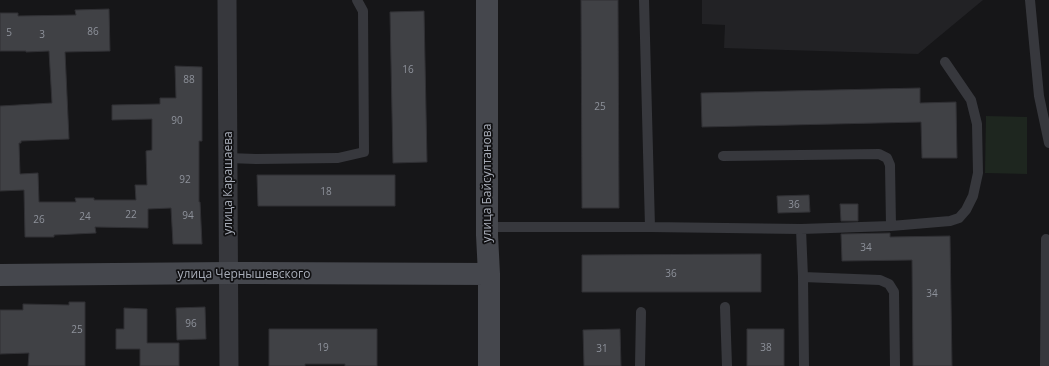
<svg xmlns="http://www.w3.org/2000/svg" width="1049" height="366" viewBox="0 0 1049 366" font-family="'Open Sans',sans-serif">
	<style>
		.built { fill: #222225 }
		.green { fill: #1e261f }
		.building { fill: #404145; stroke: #303034 }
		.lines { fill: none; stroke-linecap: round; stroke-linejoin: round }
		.lane { stroke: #37383d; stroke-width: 10 }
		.street { stroke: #37383d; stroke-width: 19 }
		.secondary { stroke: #45474d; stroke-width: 22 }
		.labels { text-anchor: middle; stroke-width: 3.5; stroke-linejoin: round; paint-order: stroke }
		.number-label { font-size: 10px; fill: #8e929b }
		.street-label { font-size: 12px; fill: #a8adb8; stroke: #111113 }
	</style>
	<rect width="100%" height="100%" fill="#161618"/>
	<path class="built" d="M 702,0 L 983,0 L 918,54 L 724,48 L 725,25 L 702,24 Z"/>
	<path class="green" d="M 986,116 L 1027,117 L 1027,174 L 985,173 Z"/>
	<path class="building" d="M 581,0 L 618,0 L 619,208 L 582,208 Z
		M 109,9 L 110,51 L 65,52 L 69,139 L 21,141 L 21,143 L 19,143 L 20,174 L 38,173 L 39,202 L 76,202 L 75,198 L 94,198 L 94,200 L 136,200 L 135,185 L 147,185 L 146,151 L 152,150 L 152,119 L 112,120 L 112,105 L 160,104 L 160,98 L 176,98 L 175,66 L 202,67 L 202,141 L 199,141 L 199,202 L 200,202 L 202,244 L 173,244 L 171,208 L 148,209 L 148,228 L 95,227 L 96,233 L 54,235 L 54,237 L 25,237 L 24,190 L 0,191 L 0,106 L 52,103 L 49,51 L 26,52 L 26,51 L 0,51 L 0,13 L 18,13 L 18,16 L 76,15 L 75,10 Z
		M 424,11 L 427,162 L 393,163 L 390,12 Z
		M 920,88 L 920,103 L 956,102 L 957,158 L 922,158 L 921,122 L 702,127 L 701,93 Z
		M 257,175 L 395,175 L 395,206 L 258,206 Z
		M 809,195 L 810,212 L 778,213 L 777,196 Z
		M 840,204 L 858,204 L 858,221 L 841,221 Z
		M 890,233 L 890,237 L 950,236 L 952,366 L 913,366 L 912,260 L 842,261 L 841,234 Z
		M 761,254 L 761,292 L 582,292 L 582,255 Z
		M 69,302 L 85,302 L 85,366 L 28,366 L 29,353 L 0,354 L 0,310 L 23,310 L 23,304 L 69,305 Z
		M 205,307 L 206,339 L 177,340 L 176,308 Z
		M 124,308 L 147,309 L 147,343 L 179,343 L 179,366 L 140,366 L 140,349 L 116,349 L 116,329 L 124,329 Z
		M 269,329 L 377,329 L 377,366 L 345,366 L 345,364 L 305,364 L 305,366 L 269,366 Z
		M 620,329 L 621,366 L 584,366 L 583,330 Z
		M 747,329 L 784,329 L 784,366 L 747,366 Z"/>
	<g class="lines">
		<path class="lane" d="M 644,0 L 650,227
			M 1030,0 L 1039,96 L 1049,143
			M 723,156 L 879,154 L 887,158 L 890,165 L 891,226
			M 228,158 L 257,159 L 338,158 L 364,152 L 363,11 L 357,0
			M 487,227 L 650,227 L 801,229 L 891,226 L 950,221 L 959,218 L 966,210 L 973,196 L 978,173 L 977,124 L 971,100 L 945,62
			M 801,229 L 803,277 L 880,280 L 889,284 L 894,292 L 895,366
			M 803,277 L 804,366
			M 725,307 L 727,366
			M 640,366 L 641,312
			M 1045,366 L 1046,239"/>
		<path class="street" d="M 227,0 L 229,366"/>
		<path class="secondary" d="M 487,0 L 487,235 L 489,274 L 489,366
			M 0,275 L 228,273 L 489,274"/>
	</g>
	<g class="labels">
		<g class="number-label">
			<text x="93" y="35">86</text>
			<text x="9" y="36">5</text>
			<text x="42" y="38">3</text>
			<text x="408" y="73">16</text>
			<text x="189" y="83">88</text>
			<text x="600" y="110">25</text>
			<text x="177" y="124">90</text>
			<text x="185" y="183">92</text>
			<text x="326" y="195">18</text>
			<text x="794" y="208">36</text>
			<text x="131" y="218">22</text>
			<text x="188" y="219">94</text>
			<text x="85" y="220">24</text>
			<text x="39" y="223">26</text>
			<text x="866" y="251">34</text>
			<text x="671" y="277">36</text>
			<text x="932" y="297">34</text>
			<text x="191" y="327">96</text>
			<text x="77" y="333">25</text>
			<text x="323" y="351">19</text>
			<text x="766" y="351">38</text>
			<text x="602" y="352">31</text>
		</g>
		<g class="street-label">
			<text transform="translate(228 183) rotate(-90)" y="4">улица Карашаева</text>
			<text transform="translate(487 183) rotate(-90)" y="4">улица Байсултанова</text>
			<text x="244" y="278">улица Чернышевского</text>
		</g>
	</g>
</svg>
